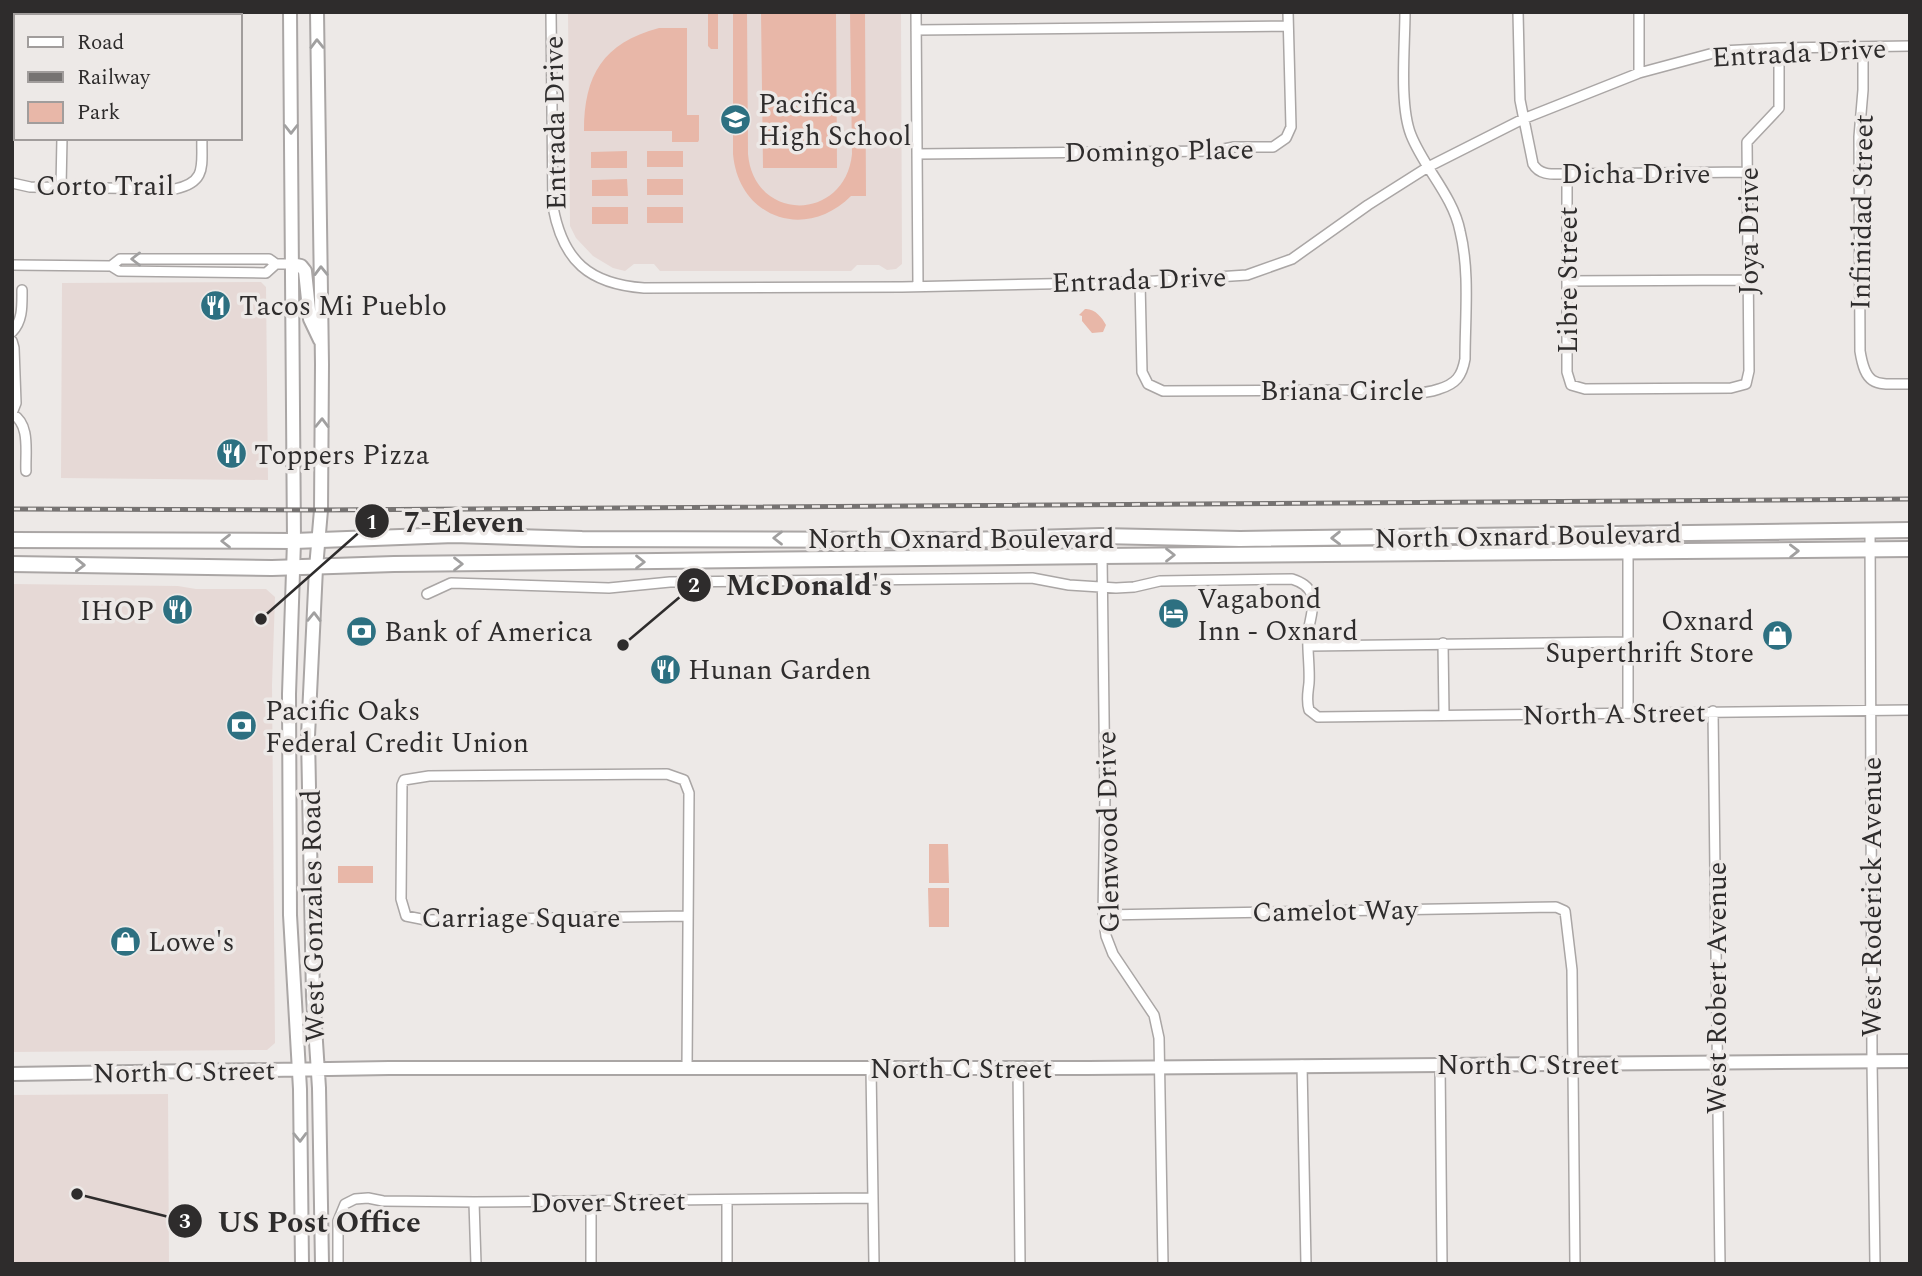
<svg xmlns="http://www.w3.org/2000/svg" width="1922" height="1276" viewBox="0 0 1922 1276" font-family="Spectral,serif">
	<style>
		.built { fill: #e6d9d6 }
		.green { fill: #e8b7a8 }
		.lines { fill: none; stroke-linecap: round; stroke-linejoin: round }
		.street-casing { stroke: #aaa6a5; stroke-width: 12 }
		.secondary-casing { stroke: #aaa6a5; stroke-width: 16 }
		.primary-casing { stroke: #aaa6a5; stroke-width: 18 }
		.street { stroke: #fff; stroke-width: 9 }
		.secondary { stroke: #fff; stroke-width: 12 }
		.primary { stroke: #fff; stroke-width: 14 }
		.rail-casing { stroke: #767372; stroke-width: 5 }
		.rail { stroke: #ede9e7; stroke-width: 2.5; stroke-dasharray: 8; stroke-linecap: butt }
		.oneway { stroke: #a1a0a0 }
		.labels { text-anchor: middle; stroke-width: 7; stroke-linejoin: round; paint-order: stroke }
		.street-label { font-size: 28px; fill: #2e2c2c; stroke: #ede9e7 }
		.poi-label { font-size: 28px; fill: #2e2c2c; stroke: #ede9e7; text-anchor: start }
		.leader { fill: none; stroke: #2e2c2c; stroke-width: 2.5 }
		.callout-dot { fill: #2e2c2c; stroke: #ede9e7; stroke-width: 2.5 }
		.mark-label { font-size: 21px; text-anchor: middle; font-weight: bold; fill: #fff }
		.callout-label { font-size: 30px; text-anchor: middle; font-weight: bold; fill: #2e2c2c; stroke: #ede9e7; stroke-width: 7; stroke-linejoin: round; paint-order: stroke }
	</style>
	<rect width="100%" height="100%" fill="#ede9e7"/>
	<path class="built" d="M 568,12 L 901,12 L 902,264 L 896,269 L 887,270 L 879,265 L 857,265 L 851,271 L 660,271 L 654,264 L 634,264 L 625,271 L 613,268 L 593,256 L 576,238 L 570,226 Z
		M 261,282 L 266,287 L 268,480 L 61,478 L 62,283 Z
		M 12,584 L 178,586 L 196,589 L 266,589 L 275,597 L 272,685 L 275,1043 L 267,1050 L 12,1052 Z
		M 168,1094 L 169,1264 L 12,1264 L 12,1095 Z"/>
	<path class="green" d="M 708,12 L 718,12 L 718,49 L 711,49 L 708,46 Z
		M 733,12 L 747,12 L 748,154 C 754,223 845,222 852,154 L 850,12 L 865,12 L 866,196 L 851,196 C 806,241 739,219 733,154 Z
		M 761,12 L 836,12 L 837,168 L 763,168 Z
		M 659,28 L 687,28 L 687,115 L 699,115 L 699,140 L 698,142 L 672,142 L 672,131 L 584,131 C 584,75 603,43 659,28 Z
		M 627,151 L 627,168 L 591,168 L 591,152 Z
		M 647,151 L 683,151 L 683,167 L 647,167 Z
		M 627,179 L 628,196 L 592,196 L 592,180 Z
		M 647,179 L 683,179 L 683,195 L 647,195 Z
		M 592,207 L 628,207 L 628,224 L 592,224 Z
		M 647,207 L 683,207 L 683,223 L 647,223 Z
		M 1085,309 C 1094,308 1102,317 1106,325 L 1103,332 L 1092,333 L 1082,321 L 1082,316 L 1079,315 Z
		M 929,844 L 948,844 L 949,883 L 929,883 Z
		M 338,866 L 373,866 L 373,883 L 338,883 Z
		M 928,888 L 949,888 L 949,927 L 929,927 Z"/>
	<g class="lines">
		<defs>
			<path id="street" d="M 551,12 L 553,207 C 563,261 589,284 644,288 L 902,287 L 1140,282 L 1247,275 L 1292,259 L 1368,205 L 1428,167 L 1523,119 L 1639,73 L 1721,51 L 1779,48 L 1910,46
				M 916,12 L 918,286
				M 1518,12 L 1520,100 L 1533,164 C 1540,176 1553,174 1567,174 L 1748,172
				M 1639,12 L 1639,73
				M 85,16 L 85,12
				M 204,16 L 204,12
				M 916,30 L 1288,26
				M 1863,47 L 1863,90 L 1859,137 L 1860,351 C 1866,388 1876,384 1910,384
				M 917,154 L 1214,151 L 1234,147 L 1273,147 L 1286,138 L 1291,127 L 1288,12
				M 1567,174 L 1567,372 L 1571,385 L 1585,389 L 1731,388 L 1746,384 L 1749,371 L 1747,142 L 1779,108 L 1779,48
				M 12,183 L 30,187 L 175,189 C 208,182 201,164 202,138
				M 61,187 L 62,138
				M 12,265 L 111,266 L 119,271 L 266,273 L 276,264
				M 111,266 L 120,259 L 269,259 L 276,264 L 291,264
				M 1567,281 L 1748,280
				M 1140,282 L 1142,372 L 1148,384 L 1163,391 C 1228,391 1293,390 1358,390 C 1385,390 1413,398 1439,389 C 1456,384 1462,376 1465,359 C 1465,317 1470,272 1460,231 C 1453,196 1424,168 1411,135 C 1399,105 1405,46 1405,12
				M 12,332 C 23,321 22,305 22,290
				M 12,341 L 14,348 L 16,403 L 12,413
				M 12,414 C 31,424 25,453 26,471
				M 1870,530 L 1872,1061 L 1875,1264
				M 1102,556 L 1105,795 L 1103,915 L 1106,936 L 1113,954 L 1154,1015 L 1159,1038 L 1163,1264
				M 427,594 L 451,583 L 609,588 L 670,582 L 1032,578 L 1069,585 L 1116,588 L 1134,587 L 1160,581 L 1292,579 C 1301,582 1309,586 1312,596 C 1315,609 1309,621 1308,634 C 1307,650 1310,667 1309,683 C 1308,693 1306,700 1309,710 L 1318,717 L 1910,710
				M 1443,643 L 1444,715
				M 1308,646 L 1628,642
				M 1713,711 C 1716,896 1717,1080 1720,1264
				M 1628,713 L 1628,553
				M 1103,915 L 1556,907 L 1565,911 L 1572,970 L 1575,1264
				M 1440,1064 L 1442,1264
				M 1302,1065 L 1306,1264
				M 1018,1067 L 1020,1264
				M 687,1068 L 689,793 L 684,780 L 667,774 L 429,776 L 404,780 L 402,785 L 401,899 L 406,916 L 426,920 L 688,916
				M 871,1068 L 874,1264
				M 727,1200 L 727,1264
				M 591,1201 L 591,1264
				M 474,1202 L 476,1264
				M 338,1264 L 338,1221 L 345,1204 L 355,1199 L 368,1198 L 383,1201 L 474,1202 L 873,1198"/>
			<path id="secondary" d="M 290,12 L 294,541 L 289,694 L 290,915 L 300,1089 L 302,1264
				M 317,12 L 322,364 L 321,510 L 316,568 L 308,736 L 313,996 L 319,1088 L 322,1264
				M 291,264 L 301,266 L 305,271 L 310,319 L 320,340
				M 12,1074 L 389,1068 L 1088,1068 L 1910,1061"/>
			<path id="primary" d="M 12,540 L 294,541 L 454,535 L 582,539 L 967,540 L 1101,536 L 1240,539 L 1910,530
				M 12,564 L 272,568 L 394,564 L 1102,556 L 1910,549"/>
		</defs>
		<use href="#street" class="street-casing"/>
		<use href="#secondary" class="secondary-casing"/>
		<use href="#primary" class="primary-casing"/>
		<use href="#street" class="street"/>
		<use href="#secondary" class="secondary"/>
		<use href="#primary" class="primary"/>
		<defs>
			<path id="rail" d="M 12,509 L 321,510 L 1910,499"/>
		</defs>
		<use href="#rail" class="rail-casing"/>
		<use href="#rail" class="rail"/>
	</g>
	<defs><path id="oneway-chevron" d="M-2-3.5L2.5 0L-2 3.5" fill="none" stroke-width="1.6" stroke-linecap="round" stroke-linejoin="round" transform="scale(1.75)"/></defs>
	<g class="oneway">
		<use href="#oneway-chevron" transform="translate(317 44) rotate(-91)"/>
		<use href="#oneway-chevron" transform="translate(291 129) rotate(90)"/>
		<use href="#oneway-chevron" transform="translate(136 259) rotate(-180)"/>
		<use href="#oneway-chevron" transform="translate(321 271) rotate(-91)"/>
		<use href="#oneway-chevron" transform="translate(322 423) rotate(-89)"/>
		<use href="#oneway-chevron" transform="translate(778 538) rotate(-180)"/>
		<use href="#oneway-chevron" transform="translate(1336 538) rotate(179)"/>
		<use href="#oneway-chevron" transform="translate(226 541) rotate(-180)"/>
		<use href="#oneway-chevron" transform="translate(1794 551) rotate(-1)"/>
		<use href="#oneway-chevron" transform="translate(1170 555)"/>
		<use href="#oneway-chevron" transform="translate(640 562)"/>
		<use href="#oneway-chevron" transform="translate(458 564)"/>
		<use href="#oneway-chevron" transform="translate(80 565) rotate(1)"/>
		<use href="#oneway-chevron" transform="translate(314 617) rotate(-89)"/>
		<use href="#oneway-chevron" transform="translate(300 1137) rotate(89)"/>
	</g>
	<defs>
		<symbol id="school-disc" viewBox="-11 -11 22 22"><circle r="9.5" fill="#2d7081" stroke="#ede9e7"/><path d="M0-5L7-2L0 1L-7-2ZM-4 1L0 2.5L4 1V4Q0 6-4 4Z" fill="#fff"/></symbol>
		<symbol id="restaurant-disc" viewBox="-11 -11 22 22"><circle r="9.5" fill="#2d7081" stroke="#ede9e7"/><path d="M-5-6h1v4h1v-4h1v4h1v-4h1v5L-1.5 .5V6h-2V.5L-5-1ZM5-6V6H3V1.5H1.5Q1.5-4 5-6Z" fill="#fff"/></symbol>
		<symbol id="hotel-disc" viewBox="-11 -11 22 22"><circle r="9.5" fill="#2d7081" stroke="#ede9e7"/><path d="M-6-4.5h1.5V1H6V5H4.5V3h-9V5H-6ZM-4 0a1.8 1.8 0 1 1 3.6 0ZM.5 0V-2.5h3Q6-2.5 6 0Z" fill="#fff"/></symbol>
		<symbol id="bank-disc" viewBox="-11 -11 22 22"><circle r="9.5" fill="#2d7081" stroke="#ede9e7"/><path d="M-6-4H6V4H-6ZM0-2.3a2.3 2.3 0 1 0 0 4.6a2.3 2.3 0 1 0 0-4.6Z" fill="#fff"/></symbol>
		<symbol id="shop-disc" viewBox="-11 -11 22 22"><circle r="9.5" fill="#2d7081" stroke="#ede9e7"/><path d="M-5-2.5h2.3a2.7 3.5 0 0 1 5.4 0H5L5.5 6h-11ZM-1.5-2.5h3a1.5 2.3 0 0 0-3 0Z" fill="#fff"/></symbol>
	</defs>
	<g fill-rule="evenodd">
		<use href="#school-disc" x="718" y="102" width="35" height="35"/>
		<use href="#restaurant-disc" x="198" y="288" width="35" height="35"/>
		<use href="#restaurant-disc" x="214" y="436" width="35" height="35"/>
		<use href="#restaurant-disc" x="160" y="592" width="35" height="35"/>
		<use href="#hotel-disc" x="1156" y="596" width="35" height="35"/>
		<use href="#bank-disc" x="344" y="614" width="35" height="35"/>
		<use href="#shop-disc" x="1760" y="618" width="35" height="35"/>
		<use href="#restaurant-disc" x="648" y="652" width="35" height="35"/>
		<use href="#bank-disc" x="224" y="708" width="35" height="35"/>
		<use href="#shop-disc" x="108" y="924" width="35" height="35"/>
	</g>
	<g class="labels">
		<g class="street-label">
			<text transform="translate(1799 52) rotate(-3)" y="10">Entrada Drive</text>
			<text transform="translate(554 123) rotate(-91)" y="10">Entrada Drive</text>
			<text transform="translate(1159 150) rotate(-1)" y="10">Domingo Place</text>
			<text x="1636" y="183">Dicha Drive</text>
			<text x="105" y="195">Corto Trail</text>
			<text transform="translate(1861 212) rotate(-89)" y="10">Infinidad Street</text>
			<text transform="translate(1748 231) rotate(-90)" y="10">Joya Drive</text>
			<text transform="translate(1139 279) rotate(-2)" y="10">Entrada Drive</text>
			<text transform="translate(1567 280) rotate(-90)" y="10">Libre Street</text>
			<text x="1342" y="400">Briana Circle</text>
			<text transform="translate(1528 535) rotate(-1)" y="10">North Oxnard Boulevard</text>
			<text x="961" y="548">North Oxnard Boulevard</text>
			<text transform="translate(1614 713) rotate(-1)" y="10">North A Street</text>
			<text transform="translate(1107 832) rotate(-91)" y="10">Glenwood Drive</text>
			<text transform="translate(1871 897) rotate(-90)" y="10">West Roderick Avenue</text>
			<text transform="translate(1335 910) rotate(-1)" y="10">Camelot Way</text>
			<text transform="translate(312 916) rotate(-91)" y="10">West Gonzales Road</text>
			<text x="521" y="927">Carriage Square</text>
			<text transform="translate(1716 988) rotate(-90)" y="10">West Robert Avenue</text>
			<text x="1528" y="1074">North C Street</text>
			<text x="961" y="1078">North C Street</text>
			<text transform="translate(184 1071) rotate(-1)" y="10">North C Street</text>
			<text transform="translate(608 1201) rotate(-1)" y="10">Dover Street</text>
		</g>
		<g class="poi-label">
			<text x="758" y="113">Pacifica<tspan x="758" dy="32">High School</tspan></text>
			<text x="239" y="315">Tacos Mi Pueblo</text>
			<text x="254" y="464">Toppers Pizza</text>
			<text x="1197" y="608">Vagabond<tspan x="1197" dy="32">Inn - Oxnard</tspan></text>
			<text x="154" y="620" text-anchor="end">IHOP</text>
			<text x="1754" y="630" text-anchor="end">Oxnard<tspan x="1754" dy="32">Superthrift Store</tspan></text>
			<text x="384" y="641">Bank of America</text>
			<text x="688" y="679">Hunan Garden</text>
			<text x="265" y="720">Pacific Oaks<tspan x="265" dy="32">Federal Credit Union</tspan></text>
			<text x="148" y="951">Lowe's</text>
		</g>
	</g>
	<path class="leader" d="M261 619L372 521M623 645L694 585M77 1194L185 1221"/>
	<g class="callout-dot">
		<circle cx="261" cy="619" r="7"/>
		<circle cx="623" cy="645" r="7"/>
		<circle cx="77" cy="1194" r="7"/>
		<circle cx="372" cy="521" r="18"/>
		<circle cx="694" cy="585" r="18"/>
		<circle cx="185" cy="1221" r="18"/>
	</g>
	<g class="mark-label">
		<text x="372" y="529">1</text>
		<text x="694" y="592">2</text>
		<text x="185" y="1228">3</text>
	</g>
	<g class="callout-label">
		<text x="464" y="532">7-Eleven</text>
		<text x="809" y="595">McDonald's</text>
		<text x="319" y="1232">US Post Office</text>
	</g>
	<rect width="1922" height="1276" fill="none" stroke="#2e2c2c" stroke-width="28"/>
	<rect x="14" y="14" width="228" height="126" fill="#ede9e7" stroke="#a19d9c" stroke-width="2"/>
	<rect x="28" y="37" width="35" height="10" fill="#ffffff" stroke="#a19d9c" stroke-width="2"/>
	<text x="77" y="49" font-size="21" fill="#2e2c2c">Road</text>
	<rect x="28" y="72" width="35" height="10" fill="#767372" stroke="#a19d9c" stroke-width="2"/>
	<text x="77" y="84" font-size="21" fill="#2e2c2c">Railway</text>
	<rect x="28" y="102" width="35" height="21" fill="#e8b7a8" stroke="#a19d9c" stroke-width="2"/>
	<text x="77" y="119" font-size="21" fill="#2e2c2c">Park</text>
</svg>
